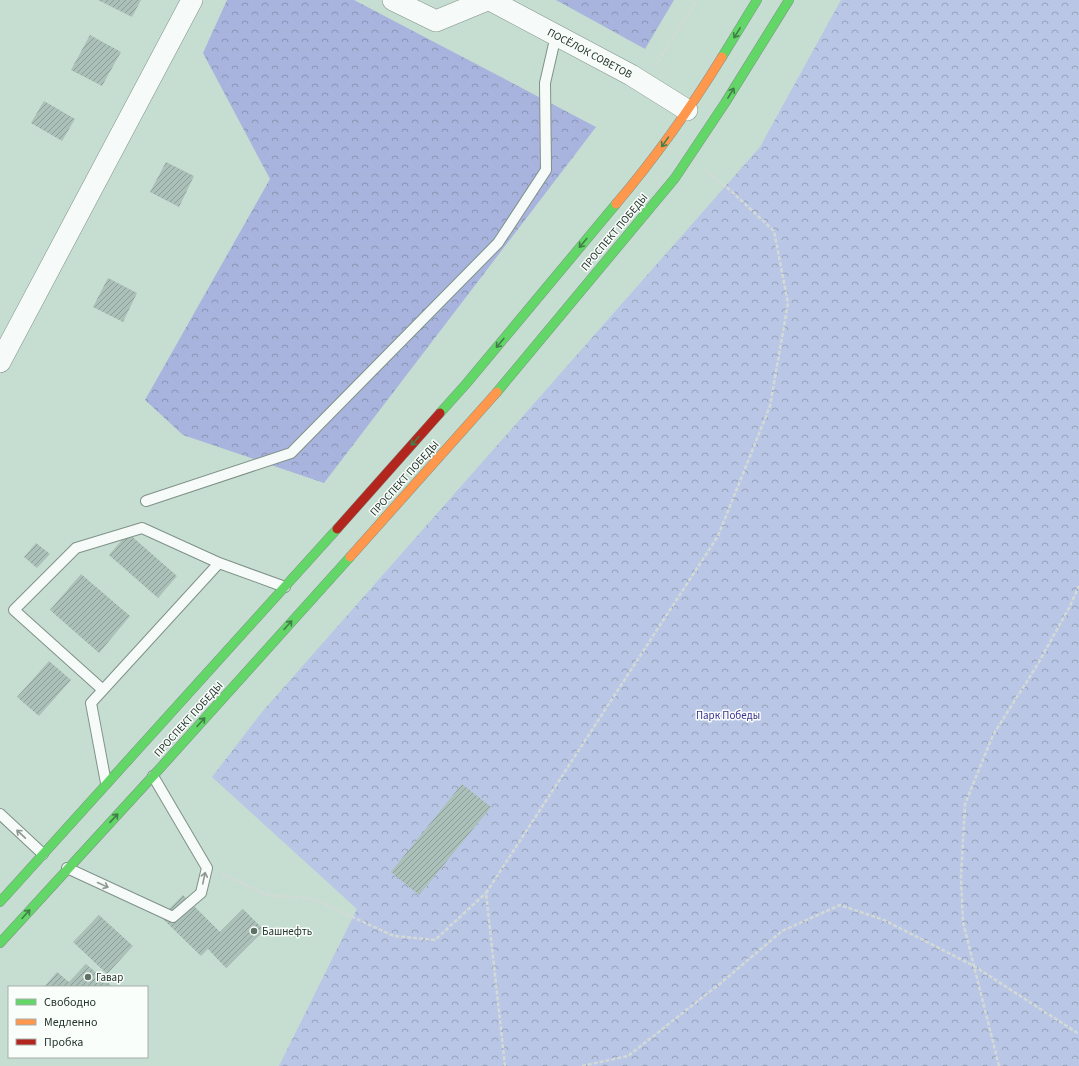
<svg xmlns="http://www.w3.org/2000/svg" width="1079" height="1066" viewBox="0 0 1079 1066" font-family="'Source Sans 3',sans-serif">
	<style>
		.forest { fill: url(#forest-crowns) }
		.park { fill: url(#park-crowns) }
		.building { fill: url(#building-hatch) }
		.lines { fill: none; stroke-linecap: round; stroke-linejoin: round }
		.lane-casing { stroke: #7f9288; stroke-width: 12 }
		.street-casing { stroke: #7f9288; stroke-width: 22 }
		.fast-casing { stroke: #7f9288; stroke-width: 10 }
		.slow-casing { stroke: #7f9288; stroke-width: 10 }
		.jam-casing { stroke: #7f9288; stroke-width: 10 }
		.path { stroke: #d3dad6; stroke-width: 2.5; stroke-dasharray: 4 2; stroke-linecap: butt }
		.lane { stroke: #f6faf8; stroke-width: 10 }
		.street { stroke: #f6faf8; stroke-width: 21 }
		.fast { stroke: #63d668; stroke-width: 9 }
		.slow { stroke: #ff974d; stroke-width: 9 }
		.jam { stroke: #b3261e; stroke-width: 9 }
		.oneway { stroke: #417e48 }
		.oneway2 { stroke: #8e9892 }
		.poi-dot { fill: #5d7166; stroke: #fafefb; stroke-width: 1.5 }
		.labels { text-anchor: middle; stroke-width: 3; stroke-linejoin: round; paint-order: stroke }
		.street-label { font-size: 11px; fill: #25362d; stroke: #fafefb }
		.park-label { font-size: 11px; fill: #3c3192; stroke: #fafefb }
		.poi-label { font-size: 11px; fill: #25362d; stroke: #fafefb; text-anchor: start }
	</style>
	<defs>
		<pattern id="forest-crowns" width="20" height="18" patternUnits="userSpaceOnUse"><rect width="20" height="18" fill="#a8b4dd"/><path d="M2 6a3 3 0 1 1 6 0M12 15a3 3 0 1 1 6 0" fill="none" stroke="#8993b4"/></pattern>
		<pattern id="park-crowns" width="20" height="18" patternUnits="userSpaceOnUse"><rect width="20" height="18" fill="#b9c6e5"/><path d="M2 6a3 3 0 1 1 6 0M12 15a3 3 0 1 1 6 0" fill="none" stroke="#96a2ba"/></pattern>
		<pattern id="building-hatch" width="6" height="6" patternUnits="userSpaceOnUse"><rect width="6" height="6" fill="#abc0b8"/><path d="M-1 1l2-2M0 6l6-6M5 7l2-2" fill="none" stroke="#8b9d96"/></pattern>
	</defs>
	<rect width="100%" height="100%" fill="#c6ded1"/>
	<path class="forest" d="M 227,0 L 354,0 L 596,127 L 324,483 L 183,435 L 145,400 L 270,179 L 203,53 Z
		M 556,0 L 674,0 L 645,49 Z"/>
	<path class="park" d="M 841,0 L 1079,0 L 1079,1066 L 279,1066 L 357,909 L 212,777 L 262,712 L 760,147 Z"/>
	<path class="building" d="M 98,0 L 141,0 L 132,17 Z
		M 90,35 L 121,52 L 102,86 L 71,70 Z
		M 44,101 L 75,119 L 62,141 L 31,123 Z
		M 166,162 L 194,176 L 179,207 L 150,192 Z
		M 108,278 L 137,293 L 123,322 L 93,307 Z
		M 128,533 L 177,576 L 158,598 L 109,555 Z
		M 36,543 L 50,554 L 37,568 L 24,557 Z
		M 81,574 L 130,616 L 99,653 L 50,610 Z
		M 49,661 L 71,680 L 39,716 L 17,697 Z
		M 462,784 L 491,807 L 419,895 L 391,872 Z
		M 183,895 L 220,932 L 243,909 L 264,930 L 226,968 L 208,949 L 201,956 L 161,917 Z
		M 99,915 L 133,946 L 107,974 L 73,942 Z
		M 86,964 L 113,987 L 44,987 L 57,972 L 69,982 Z"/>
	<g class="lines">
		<defs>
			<path id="lane" d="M 146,501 L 291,453 L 498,243 L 546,170 L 545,83 L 556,35
				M 103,690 L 14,610 L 76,548 L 142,528 L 219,563
				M 106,783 L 91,703 L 219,563 L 285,587
				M 0,814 L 43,854
				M 67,868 L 173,917 L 201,893 L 207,868 L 153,776"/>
			<path id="street" d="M 393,0 L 436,21 L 487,0
				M 490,0 L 631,75 L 687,110
				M 0,362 L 192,0"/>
			<path id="fast" d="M 722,57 L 757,0
				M 497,392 L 675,178 L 725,103 L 789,0
				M 440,413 L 466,384 L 616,204
				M 0,902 L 337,529
				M 0,943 L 153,776 L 350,557"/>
			<path id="slow" d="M 616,204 C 655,158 690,109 722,57
				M 350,557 L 497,392"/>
			<path id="jam" d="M 337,529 L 440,413"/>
		</defs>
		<use href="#lane" class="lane-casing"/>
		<use href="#street" class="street-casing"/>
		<use href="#fast" class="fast-casing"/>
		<use href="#slow" class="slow-casing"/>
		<use href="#jam" class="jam-casing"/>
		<path class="path" d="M 655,66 L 697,0
			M 222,874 L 268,895 L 313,899 L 394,936 L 435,940 L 486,893
			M 505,1066 L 486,893 L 718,536 L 770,406 L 788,303 L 774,231 L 730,190 L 705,170
			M 582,1066 L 628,1056 L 722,982 L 782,931 L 840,905 L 884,920 L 974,966 L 1079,1034
			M 999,1066 L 963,922 L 961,877 L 965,804 L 993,735 L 1036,667 L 1069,608 L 1079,586"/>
		<use href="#lane" class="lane"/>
		<use href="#street" class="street"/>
		<use href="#fast" class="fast"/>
		<use href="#slow" class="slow"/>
		<use href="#jam" class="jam"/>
	</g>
	<defs><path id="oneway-shaft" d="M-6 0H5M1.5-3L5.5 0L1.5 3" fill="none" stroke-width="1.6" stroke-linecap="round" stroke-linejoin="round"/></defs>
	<g class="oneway">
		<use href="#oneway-shaft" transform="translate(737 33) rotate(122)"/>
		<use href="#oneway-shaft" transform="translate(731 93) rotate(-58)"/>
		<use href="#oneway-shaft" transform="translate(665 142) rotate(125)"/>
		<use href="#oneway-shaft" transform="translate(583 243) rotate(130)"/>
		<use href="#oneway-shaft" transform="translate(500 343) rotate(130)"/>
		<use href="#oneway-shaft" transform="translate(415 441) rotate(132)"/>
		<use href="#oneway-shaft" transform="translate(288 625) rotate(-48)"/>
		<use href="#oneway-shaft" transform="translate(201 722) rotate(-48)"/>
		<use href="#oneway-shaft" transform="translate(114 818) rotate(-47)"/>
		<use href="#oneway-shaft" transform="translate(26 914) rotate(-48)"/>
	</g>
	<g class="oneway2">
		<use href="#oneway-shaft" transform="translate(21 834) rotate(-137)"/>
		<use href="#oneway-shaft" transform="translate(204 878) rotate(-78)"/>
		<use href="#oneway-shaft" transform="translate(103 885) rotate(25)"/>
	</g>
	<g class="poi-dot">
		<circle cx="254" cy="931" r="4"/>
		<circle cx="88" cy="977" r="4"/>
	</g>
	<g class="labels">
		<g class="street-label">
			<text transform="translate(590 53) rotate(28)" y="4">ПОСЁЛОК СОВЕТОВ</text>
			<text transform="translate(614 232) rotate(-50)" y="4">ПРОСПЕКТ ПОБЕДЫ</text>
			<text transform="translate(404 478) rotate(-48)" y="4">ПРОСПЕКТ ПОБЕДЫ</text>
			<text transform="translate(188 719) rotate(-48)" y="4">ПРОСПЕКТ ПОБЕДЫ</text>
		</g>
		<g class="park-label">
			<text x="728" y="719">Парк Победы</text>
		</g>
		<g class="poi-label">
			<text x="262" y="935">Башнефть</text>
			<text x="96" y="981">Гавар</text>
		</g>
	</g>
	<rect x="8" y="986" width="140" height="72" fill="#fafefb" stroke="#a5aea9"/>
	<rect x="16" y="999" width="20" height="6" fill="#63d668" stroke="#a5aea9"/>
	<text x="44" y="1006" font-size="12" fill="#25362d">Свободно</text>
	<rect x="16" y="1019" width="20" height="6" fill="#ff974d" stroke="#a5aea9"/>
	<text x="44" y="1026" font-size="12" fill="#25362d">Медленно</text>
	<rect x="16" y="1039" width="20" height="6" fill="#b3261e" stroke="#a5aea9"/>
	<text x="44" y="1046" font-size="12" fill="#25362d">Пробка</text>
</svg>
